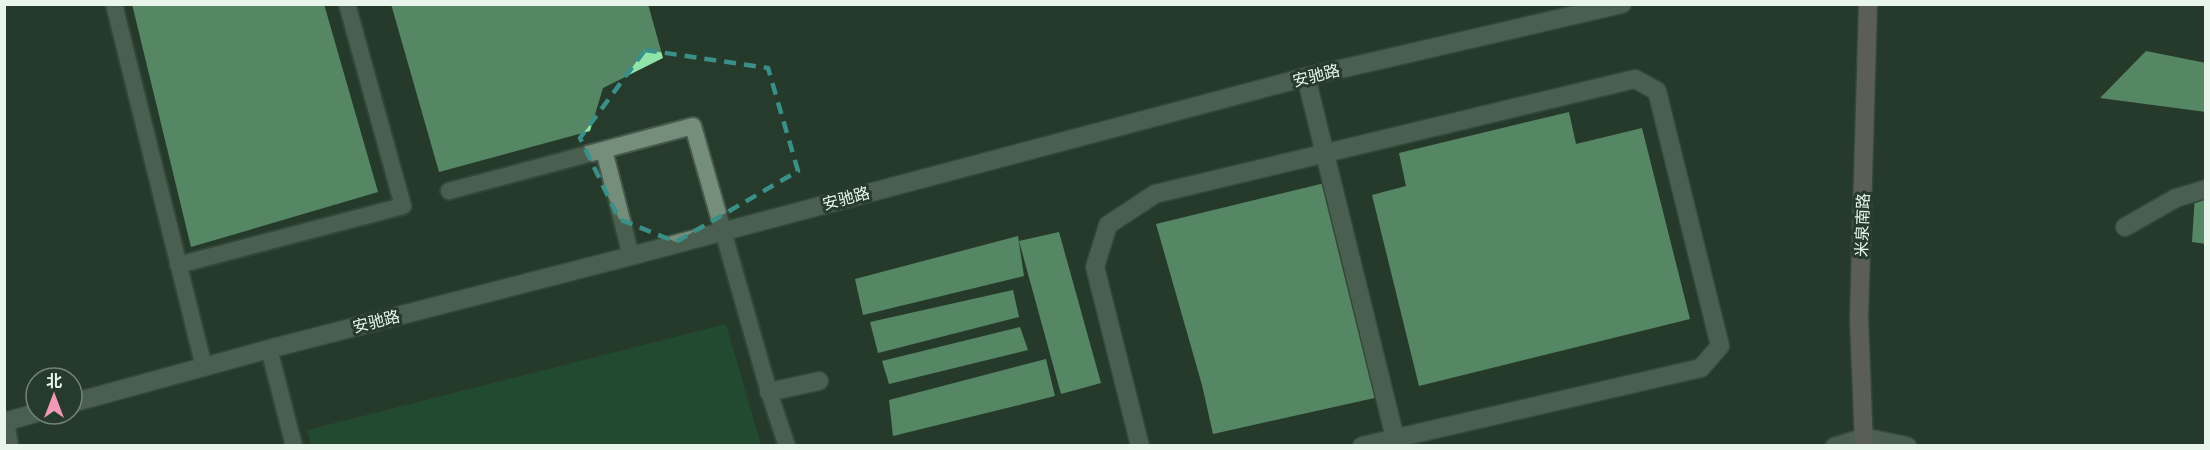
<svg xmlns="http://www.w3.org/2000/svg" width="2210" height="450" viewBox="0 0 2210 450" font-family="Lora,'Noto Sans SC',serif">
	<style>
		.green { fill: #1e5d35 }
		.building { fill: #91e4a9 }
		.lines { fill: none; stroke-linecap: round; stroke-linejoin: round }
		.lane-casing { stroke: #46594c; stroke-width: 20 }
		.street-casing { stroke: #46594c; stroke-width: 21 }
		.secondary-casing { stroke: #46594c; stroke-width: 21 }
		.lane { stroke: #758d7b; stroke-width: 16 }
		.street { stroke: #758d7b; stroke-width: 18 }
		.secondary { stroke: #9a8b8a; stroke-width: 18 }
		.marked { fill: none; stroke: #3a8f87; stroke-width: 4.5; stroke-dasharray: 12 8; stroke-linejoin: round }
		.labels { text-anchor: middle; stroke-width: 6; stroke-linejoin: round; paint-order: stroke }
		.street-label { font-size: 16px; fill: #e7f5ea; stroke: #263b2c }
	</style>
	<rect width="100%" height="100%" fill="#263b2c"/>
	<path class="green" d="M 726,324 L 761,445 L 312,446 L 307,430 Z"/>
	<path class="building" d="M 132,4 L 324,4 L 378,192 L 191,247 Z
		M 391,4 L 648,4 L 663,58 L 603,88 L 590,131 L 439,172 Z
		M 2146,51 L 2206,63 L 2206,112 L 2100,98 Z
		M 1569,112 L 1576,144 L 1642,128 L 1690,319 L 1419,386 L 1372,195 L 1406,186 L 1399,153 Z
		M 1329,182 L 1379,397 L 1213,434 L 1202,385 L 1156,224 Z
		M 2195,195 L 2206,197 L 2206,244 L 2192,242 Z
		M 1059,232 L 1101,383 L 1061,394 L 1019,241 Z
		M 1018,236 L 1024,276 L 863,315 L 855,279 Z
		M 1013,290 L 1019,317 L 878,353 L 870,322 Z
		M 1020,327 L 1028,350 L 889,384 L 882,361 Z
		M 1046,359 L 1055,396 L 893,436 L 889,400 Z"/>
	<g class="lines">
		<defs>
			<path id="lane" d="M 114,4 L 204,367
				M 604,150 L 631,256
				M 449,191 L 693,126 L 769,392 L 787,446
				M 178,265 L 403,206 L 347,4
				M 269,349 L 294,446
				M 6,421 L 10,446
				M 1834,446 L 1863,437"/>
			<path id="street" d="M 1306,77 L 1397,446
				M 2125,227 L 2176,198 L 2206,189
				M 769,392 L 819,381
				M 72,403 L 269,349 L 631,256 L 1306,77 L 1622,4
				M 4,422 L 36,413
				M 1863,437 L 1907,446
				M 1140,446 L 1095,267 L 1108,225 L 1155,194 L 1635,79 L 1657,91 L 1720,346 L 1701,368 L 1362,446"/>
			<path id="secondary" d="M 1864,446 L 1859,318 L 1868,4"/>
		</defs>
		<use href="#lane" class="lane-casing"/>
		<use href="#street" class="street-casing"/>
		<use href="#secondary" class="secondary-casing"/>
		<use href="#lane" class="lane"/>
		<use href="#street" class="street"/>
		<use href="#secondary" class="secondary"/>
	</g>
	<path d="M0 0H2210V450H0ZM 645,50 L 768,68 L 798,171 L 676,242 L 619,219 L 580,138 Z" fill="#263b2c" fill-opacity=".55" fill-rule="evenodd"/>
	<path class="marked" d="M 645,50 L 768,68 L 798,171 L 676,242 L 619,219 L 580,138 Z"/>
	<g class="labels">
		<g class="street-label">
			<text transform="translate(1316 75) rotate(-14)" y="6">安驰路</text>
			<text transform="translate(846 198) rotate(-15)" y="6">安驰路</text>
			<text transform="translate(1862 225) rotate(-88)" y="6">米泉南路</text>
			<text transform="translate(376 321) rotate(-14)" y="6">安驰路</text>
		</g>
	</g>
	<rect width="2210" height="450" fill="none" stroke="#e7f5ea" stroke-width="12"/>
	<g transform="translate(54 396)"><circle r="28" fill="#263b2c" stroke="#738578" stroke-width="1.5"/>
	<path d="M0-4.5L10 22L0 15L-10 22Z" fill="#f09ab7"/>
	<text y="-9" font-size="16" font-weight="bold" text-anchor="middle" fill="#e7f5ea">北</text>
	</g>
</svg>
